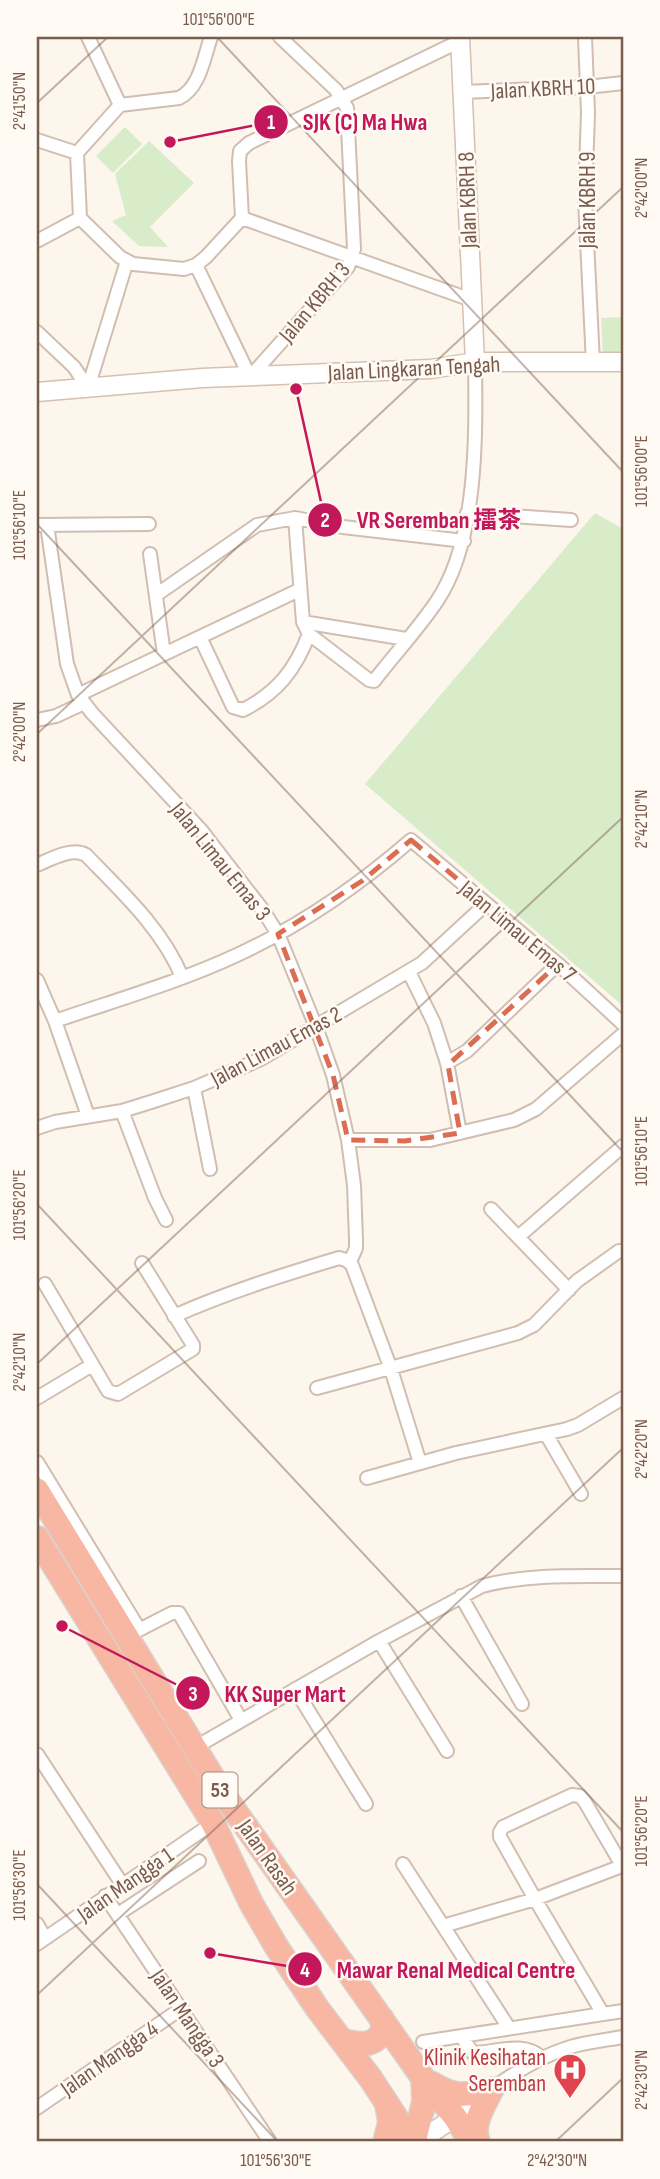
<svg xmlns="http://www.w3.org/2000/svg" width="660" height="2179" viewBox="0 0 660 2179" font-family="'Sofia Sans Condensed','Noto Sans SC',sans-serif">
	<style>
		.green { fill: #d8ecc9 }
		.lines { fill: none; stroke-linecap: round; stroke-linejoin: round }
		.street-casing { stroke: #d1beb0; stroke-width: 16 }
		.secondary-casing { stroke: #d6c0b0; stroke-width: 21 }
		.highway-casing { stroke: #dad1cd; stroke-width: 26 }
		.street { stroke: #fff; stroke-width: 12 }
		.secondary { stroke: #fff; stroke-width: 18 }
		.highway { stroke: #f7b7a3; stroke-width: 23 }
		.marked { fill: none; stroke: #dc6d51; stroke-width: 5; stroke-dasharray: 14 9; stroke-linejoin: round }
		.ticks { fill: none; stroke: #7a5c4d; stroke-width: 2; stroke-opacity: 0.45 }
		.labels { text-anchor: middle; stroke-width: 5; stroke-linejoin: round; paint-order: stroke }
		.shield { fill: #fffaf3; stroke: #a28b7f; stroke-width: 2 }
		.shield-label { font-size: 21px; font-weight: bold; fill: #7a5c4d }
		.street-label { font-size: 23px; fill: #7a5c4d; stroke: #fffaf3 }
		.health-label { font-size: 23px; fill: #be3a42; stroke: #fffaf3; text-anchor: end }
		.leader { fill: none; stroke: #c2185b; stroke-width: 2.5 }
		.callout-dot { fill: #c2185b; stroke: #fffaf3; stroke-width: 2.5 }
		.mark-label { font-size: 21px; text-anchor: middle; font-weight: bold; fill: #fff }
		.callout-label { font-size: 24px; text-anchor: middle; font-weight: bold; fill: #c2185b; stroke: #fffaf3; stroke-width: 5; stroke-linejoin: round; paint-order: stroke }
		.neatline { fill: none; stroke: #7a5c4d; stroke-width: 2.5 }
		.ticks-label { font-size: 18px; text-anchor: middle; fill: #7a5c4d }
	</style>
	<rect width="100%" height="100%" fill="#fdf6ec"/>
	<path class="green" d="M 125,127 L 142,144 L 113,173 L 96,156 Z
		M 149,141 L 194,183 L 150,227 L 168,247 L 139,246 L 112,221 L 126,215 L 115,174 Z
		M 623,317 L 623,352 L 603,354 L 601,318 Z
		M 595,513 L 623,529 L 623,1006 L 365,784 Z"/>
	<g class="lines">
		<defs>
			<path id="street" d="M 88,37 L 120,105
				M 211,37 C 204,57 200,88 179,98 L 120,105 L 77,153 L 80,218 L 120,257 L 133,264 L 184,269 L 196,265 L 206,257 L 242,218 L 239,161 L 240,151 L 249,143 L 460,41 L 456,38
				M 585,37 L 588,113 L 585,200 L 593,363
				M 463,92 L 587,87 L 623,83
				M 37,140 L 77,153
				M 242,218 L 466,298 L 471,302
				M 37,241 L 80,218
				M 196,265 L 250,377 L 348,267 L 354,249 L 347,108 L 336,90 L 280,37
				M 37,332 L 74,367 L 88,388
				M 88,388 L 127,261
				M 467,513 L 571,520
				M 295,518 L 303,622 L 309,634 L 369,680 L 374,681 C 394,655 419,628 437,601 C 478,540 476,434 475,362
				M 37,525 L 149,524
				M 47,525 L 67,664 L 78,695 L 92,713 L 201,830 L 262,909 L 278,934 L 316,1027 L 333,1075 L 348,1140 L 354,1185 L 356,1240 L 356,1248 L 350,1262
				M 150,554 L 164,654
				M 156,595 L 257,525 L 295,518 L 343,527 L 464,541
				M 303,622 L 406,639
				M 200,637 L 233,707 L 243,710 C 278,692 295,670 309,634
				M 78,695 L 299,590
				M 37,720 L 56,716 L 84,703
				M 37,865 C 51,859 72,847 86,855 C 121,891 163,930 182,977
				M 409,972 L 434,1023 L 447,1063 L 460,1133
				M 37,980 L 55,1021 L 88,1116
				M 55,1021 C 116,1000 179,982 237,955 C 300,926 359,885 411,840 L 558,964 L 623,1024
				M 447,1063 L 467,1051 L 558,964
				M 194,1088 L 210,1169
				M 122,1111 L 155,1198 L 166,1220
				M 37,1128 L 55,1122 L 122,1111 L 151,1102 L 194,1088 L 261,1059 L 422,963 L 486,904
				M 348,1140 L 430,1140 L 514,1120 L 536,1109 L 623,1034
				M 491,1209 L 569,1290
				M 518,1237 L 623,1146
				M 45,1284 L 108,1391 L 118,1394 L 193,1349 L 193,1345 L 142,1263
				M 174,1316 C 228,1292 283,1275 339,1258 L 346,1260 L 352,1265 L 391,1369 L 420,1463
				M 317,1388 L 518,1333 L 534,1325 L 577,1281 L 619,1251
				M 37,1398 L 92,1365
				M 546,1434 L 581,1494
				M 37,1462 L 139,1629
				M 367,1478 L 456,1453 L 567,1429 L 578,1425 L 623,1398
				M 461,1596 L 522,1704
				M 133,1633 L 172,1613 L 179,1613 L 241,1720
				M 379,1641 L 447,1751
				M 295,1689 L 366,1804
				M 194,1748 L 379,1641 L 482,1586 C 527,1574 576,1576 623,1576
				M 37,1754 L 122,1884
				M 403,1864 L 509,2028
				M 622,1866 L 535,1899 L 603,2014 L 623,2011
				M 105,1896 L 270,2142
				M 118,1914 L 199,1861
				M 37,1924 L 45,1938
				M 443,1926 L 535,1899 L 500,1837 L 500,1832 L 503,1827 L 572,1795 L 580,1796 L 585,1802 L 623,1867
				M 37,1944 L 213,1823
				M 461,2036 L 473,2053 C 495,2053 523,2040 542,2058
				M 423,2042 L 603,2014
				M 37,2108 L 182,2008
				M 455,2117 C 491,2089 526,2061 570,2047 C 587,2042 606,2040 623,2037"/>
			<path id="secondary" d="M 460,37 L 475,362
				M 37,392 L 202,378 L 431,369 L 475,362 L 623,362
				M 418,2142 L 455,2117"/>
			<path id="highway" d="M 37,1490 L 221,1791 L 423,2078 L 455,2117 L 471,2142
				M 37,1538 L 213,1823 L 251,1903 L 276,1946 L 317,2008 L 371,2079 L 412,2142
				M 343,2041 C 360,2045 374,2047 383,2031 L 382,2019
				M 431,2083 C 455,2098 465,2096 492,2089
				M 385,2142 L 390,2122 L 387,2105
				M 414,2142 L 424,2102 L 423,2078
				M 478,2142 C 471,2124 484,2105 492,2089"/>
		</defs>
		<use href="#street" class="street-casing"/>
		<use href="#secondary" class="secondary-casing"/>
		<use href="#highway" class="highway-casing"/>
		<use href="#street" class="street"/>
		<use href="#secondary" class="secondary"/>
		<use href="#highway" class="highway"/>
	</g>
	<path class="marked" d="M 411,840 L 558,964 L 448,1065 L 460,1133 L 405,1141 L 348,1140 L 333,1075 L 278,934 L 362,881 Z"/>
	<path class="ticks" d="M 217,37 L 623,472M 37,103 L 108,37M 37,524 L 623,1152M 37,734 L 623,187M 37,1204 L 623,1832M 37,1364 L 623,817M 37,1884 L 278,2142M 37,1995 L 623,1448M 555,2142 L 623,2078"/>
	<defs>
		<symbol id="hospital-pin" viewBox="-11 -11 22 30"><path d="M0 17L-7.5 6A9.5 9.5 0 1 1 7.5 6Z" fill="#e0444e" stroke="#fffaf3"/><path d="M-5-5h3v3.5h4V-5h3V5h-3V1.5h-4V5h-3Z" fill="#fff"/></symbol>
	</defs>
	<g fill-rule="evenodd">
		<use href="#hospital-pin" x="551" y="2051" width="38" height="52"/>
	</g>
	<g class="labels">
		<rect class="shield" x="202.5" y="1772.5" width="35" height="35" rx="5"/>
		<g class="shield-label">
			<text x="220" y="1797">53</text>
		</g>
		<g class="street-label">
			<text transform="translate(543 88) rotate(-3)" y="8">Jalan KBRH 10</text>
			<text transform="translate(467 200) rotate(-92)" y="8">Jalan KBRH 8</text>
			<text transform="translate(587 200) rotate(-90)" y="8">Jalan KBRH 9</text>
			<text transform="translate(314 302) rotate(-50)" y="8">Jalan KBRH 3</text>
			<text transform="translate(414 368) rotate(-3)" y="8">Jalan Lingkaran Tengah</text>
			<text transform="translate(221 861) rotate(51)" y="8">Jalan Limau Emas 3</text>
			<text transform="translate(518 931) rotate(40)" y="8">Jalan Limau Emas 7</text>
			<text transform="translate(276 1046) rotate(-28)" y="8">Jalan Limau Emas 2</text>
			<text transform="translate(268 1857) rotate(55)" y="8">Jalan Rasah</text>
			<text transform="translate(125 1884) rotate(-35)" y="8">Jalan Mangga 1</text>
			<text transform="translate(188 2018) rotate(56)" y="8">Jalan Mangga 3</text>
			<text transform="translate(109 2058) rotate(-35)" y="8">Jalan Mangga 4</text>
		</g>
		<g class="health-label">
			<text x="546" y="2065">Klinik Kesihatan<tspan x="546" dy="26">Seremban</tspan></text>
		</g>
	</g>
	<path class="leader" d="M170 142L271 122M296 389L325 520M62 1626L193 1693M210 1953L305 1969"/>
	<g class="callout-dot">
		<circle cx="170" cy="142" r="7"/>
		<circle cx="296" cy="389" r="7"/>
		<circle cx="62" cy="1626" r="7"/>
		<circle cx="210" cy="1953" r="7"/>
		<circle cx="271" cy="122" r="18"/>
		<circle cx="325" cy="520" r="18"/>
		<circle cx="193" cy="1693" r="18"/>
		<circle cx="305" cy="1969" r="18"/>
	</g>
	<g class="mark-label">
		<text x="271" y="129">1</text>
		<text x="325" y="527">2</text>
		<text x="193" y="1701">3</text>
		<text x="305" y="1977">4</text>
	</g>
	<g class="callout-label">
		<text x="365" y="130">SJK (C) Ma Hwa</text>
		<text x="439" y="528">VR Seremban 擂茶</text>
		<text x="285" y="1702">KK Super Mart</text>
		<text x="456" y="1978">Mawar Renal Medical Centre</text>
	</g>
	<rect width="660" height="2179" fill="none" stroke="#fffaf3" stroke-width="77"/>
	<rect x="38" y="38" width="584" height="2102" class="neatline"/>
	<g class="ticks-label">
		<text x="219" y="25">101°56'00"E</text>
		<text transform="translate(19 101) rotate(-90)" y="6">2°41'50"N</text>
		<text transform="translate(641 188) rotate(-90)" y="6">2°42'00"N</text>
		<text transform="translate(641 471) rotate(-90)" y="6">101°56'00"E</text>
		<text transform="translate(19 525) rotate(-90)" y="6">101°56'10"E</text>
		<text transform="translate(19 732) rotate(-90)" y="6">2°42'00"N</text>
		<text transform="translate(641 819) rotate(-90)" y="6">2°42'10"N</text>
		<text transform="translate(641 1151) rotate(-90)" y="6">101°56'10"E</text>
		<text transform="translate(19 1205) rotate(-90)" y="6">101°56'20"E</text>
		<text transform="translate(19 1362) rotate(-90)" y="6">2°42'10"N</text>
		<text transform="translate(641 1449) rotate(-90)" y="6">2°42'20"N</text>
		<text transform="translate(641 1831) rotate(-90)" y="6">101°56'20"E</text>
		<text transform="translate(19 1885) rotate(-90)" y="6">101°56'30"E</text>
		<text transform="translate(641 2080) rotate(-90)" y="6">2°42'30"N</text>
		<text x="276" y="2166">101°56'30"E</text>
		<text x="557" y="2166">2°42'30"N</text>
	</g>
</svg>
